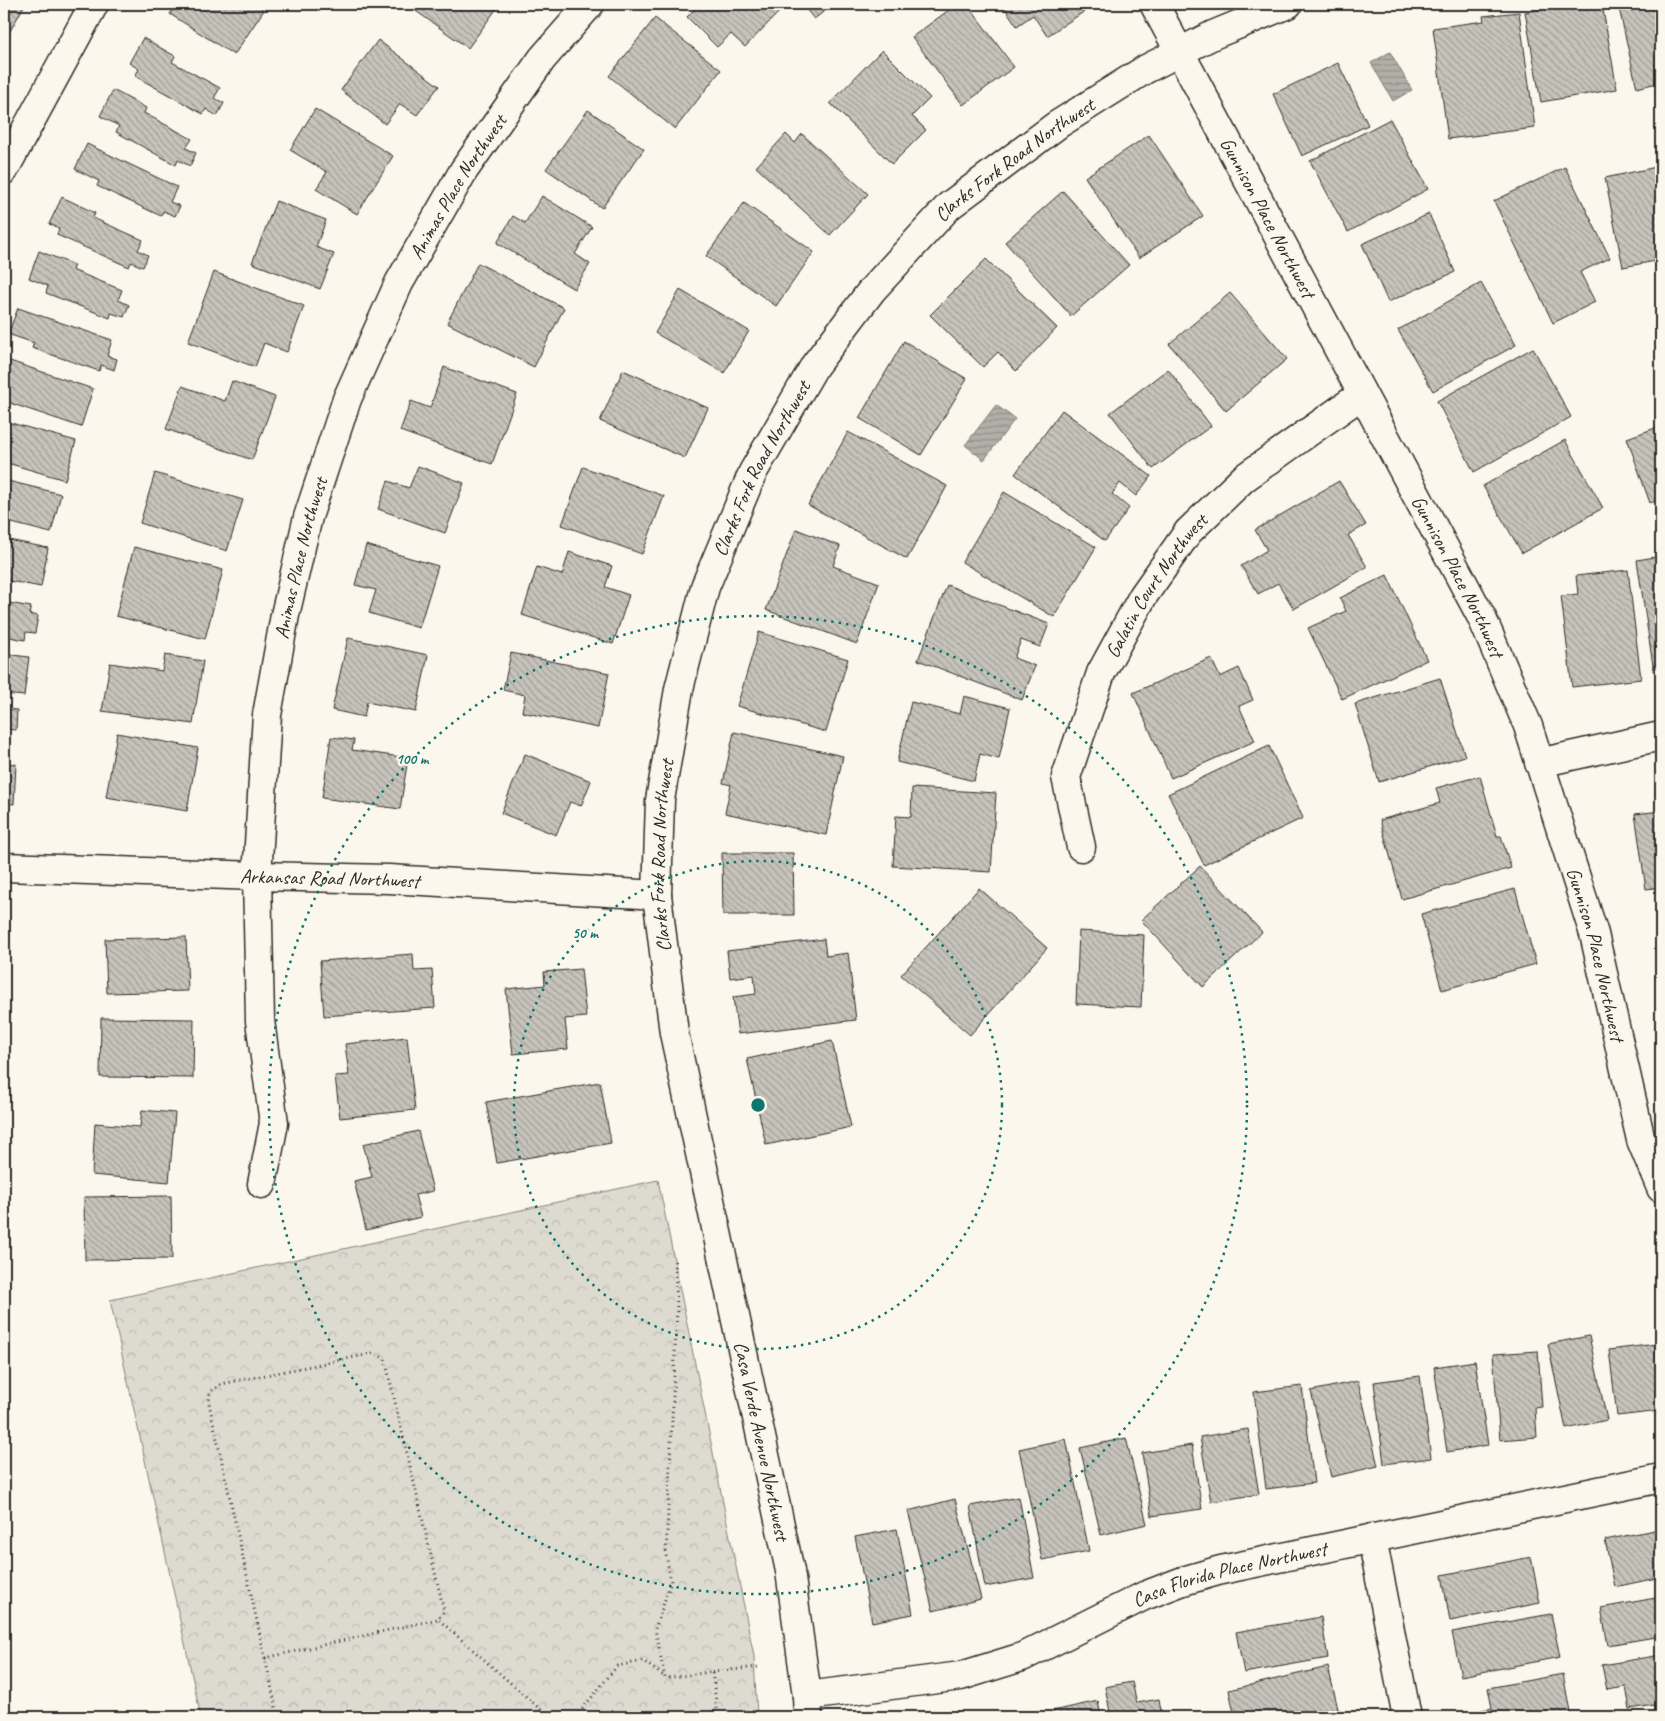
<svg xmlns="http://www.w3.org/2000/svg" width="1665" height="1721" viewBox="0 0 1665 1721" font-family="Caveat,sans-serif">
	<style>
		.park { fill: url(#park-crowns); stroke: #84827e }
		.water { fill: url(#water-rules); stroke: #7b7a75 }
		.building { fill: url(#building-back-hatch); stroke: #2b2b2b }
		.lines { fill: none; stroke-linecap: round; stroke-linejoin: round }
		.minor-casing { stroke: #2b2b2b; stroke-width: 31 }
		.path { stroke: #2b2b2b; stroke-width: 3; stroke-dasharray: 1 4; stroke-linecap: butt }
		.minor { stroke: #fbf7ec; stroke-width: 28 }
		.ring { fill: none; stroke: #0f766e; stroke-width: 2.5; stroke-dasharray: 2.5 5 }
		.labels { text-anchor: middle; stroke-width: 4.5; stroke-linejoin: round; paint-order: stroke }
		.street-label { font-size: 20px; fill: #2b2b2b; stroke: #fbf7ec }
		.centre { fill: #0f766e; stroke: #fbf7ec; stroke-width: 2.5 }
		.ring-label { font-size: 15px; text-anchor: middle; font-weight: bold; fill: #0f766e; stroke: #fbf7ec; stroke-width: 4.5; stroke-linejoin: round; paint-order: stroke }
	</style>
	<defs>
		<pattern id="park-crowns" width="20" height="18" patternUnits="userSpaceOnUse" patternTransform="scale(1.25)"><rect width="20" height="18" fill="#dddad0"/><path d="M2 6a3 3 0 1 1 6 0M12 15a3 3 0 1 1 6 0" fill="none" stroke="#bebbb3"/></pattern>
		<pattern id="water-rules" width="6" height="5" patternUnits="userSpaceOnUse" patternTransform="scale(1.25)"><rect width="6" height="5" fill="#b1afa7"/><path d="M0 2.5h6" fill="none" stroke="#908f88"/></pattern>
		<pattern id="building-back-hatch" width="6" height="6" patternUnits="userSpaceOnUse" patternTransform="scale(1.25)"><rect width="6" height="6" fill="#c7c4bc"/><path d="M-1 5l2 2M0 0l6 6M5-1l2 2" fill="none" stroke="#a29f99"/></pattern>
	</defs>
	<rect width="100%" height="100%" fill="#fbf7ec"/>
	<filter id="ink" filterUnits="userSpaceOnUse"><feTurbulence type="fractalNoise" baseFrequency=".02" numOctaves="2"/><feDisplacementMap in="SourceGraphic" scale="10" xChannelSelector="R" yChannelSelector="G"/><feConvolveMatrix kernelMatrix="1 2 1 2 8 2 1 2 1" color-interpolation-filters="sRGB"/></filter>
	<g filter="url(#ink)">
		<path class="park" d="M 658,1180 L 754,1656 L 757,1717 L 201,1717 L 110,1300 Z"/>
		<path class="water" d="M 1390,52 L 1412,90 L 1393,101 L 1371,63 Z
			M 996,405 L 1015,419 L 984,460 L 965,445 Z"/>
		<path class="building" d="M 4,4 L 25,4 L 4,42 Z
			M 177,4 L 255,4 L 264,10 L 234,55 L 170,14 Z
			M 406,4 L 500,4 L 468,48 Z
			M 697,4 L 774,4 L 781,10 L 745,47 L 731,34 L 717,47 L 687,17 L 699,5 Z
			M 802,4 L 834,4 L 814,19 Z
			M 957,4 L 967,4 L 1014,67 L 963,105 L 912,37 Z
			M 1002,4 L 1088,4 L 1091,7 L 1047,36 L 1033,15 L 1017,26 Z
			M 1575,4 L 1602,4 L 1617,89 L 1541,102 L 1525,12 Z
			M 1618,4 L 1661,4 L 1661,82 L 1637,88 Z
			M 1519,12 L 1535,128 L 1448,139 L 1433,28 L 1484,21 L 1483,16 Z
			M 655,18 L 721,70 L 675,129 L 609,76 Z
			M 143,38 L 175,56 L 172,62 L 220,88 L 214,98 L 224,103 L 217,116 L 206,109 L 203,114 L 135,76 L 139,69 L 129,63 Z
			M 378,40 L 439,86 L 417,115 L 400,104 L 385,124 L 341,90 Z
			M 882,50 L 930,98 L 912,116 L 926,130 L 892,164 L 830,103 Z
			M 1338,63 L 1368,125 L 1302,156 L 1273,94 Z
			M 113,90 L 146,108 L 144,113 L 192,139 L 186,148 L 196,153 L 190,166 L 178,160 L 176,165 L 116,132 L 119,126 L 100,116 Z
			M 315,109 L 393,156 L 357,214 L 316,189 L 327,172 L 290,150 Z
			M 588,110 L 644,149 L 602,208 L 546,169 Z
			M 1390,119 L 1428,189 L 1348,232 L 1310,161 Z
			M 786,134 L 795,143 L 802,134 L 868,194 L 830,235 L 756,167 Z
			M 1149,135 L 1203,216 L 1139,258 L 1085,177 Z
			M 87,144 L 177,187 L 170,202 L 180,206 L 175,216 L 163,211 L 161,216 L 97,186 L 99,181 L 75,169 Z
			M 1661,166 L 1661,260 L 1623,267 L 1605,178 Z
			M 1565,167 L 1610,258 L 1580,272 L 1595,302 L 1553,323 L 1494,201 Z
			M 1063,191 L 1129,265 L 1071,316 L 1005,242 Z
			M 542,196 L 592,227 L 575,254 L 590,264 L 574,289 L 497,243 L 513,216 L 525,223 Z
			M 62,197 L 95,213 L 93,218 L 143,240 L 138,250 L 148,255 L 143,267 L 131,262 L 129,267 L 57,235 L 59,228 L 49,224 Z
			M 276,201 L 326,220 L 316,247 L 334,254 L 320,289 L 252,263 Z
			M 744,203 L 814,252 L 776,306 L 706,256 Z
			M 1429,214 L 1455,272 L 1388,302 L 1362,244 Z
			M 39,251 L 74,265 L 72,270 L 122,290 L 118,300 L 129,305 L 124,317 L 111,313 L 110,318 L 46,293 L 48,286 L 29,278 Z
			M 986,259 L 1057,328 L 1016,371 L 998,352 L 983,367 L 930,315 Z
			M 478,263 L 564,308 L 534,367 L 447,323 Z
			M 214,272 L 304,306 L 287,352 L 264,343 L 255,367 L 188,342 Z
			M 1481,283 L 1516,345 L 1433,391 L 1398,330 Z
			M 680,290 L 749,331 L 724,373 L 655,333 Z
			M 1230,293 L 1287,359 L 1226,411 L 1169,344 Z
			M 18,308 L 112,340 L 107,356 L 117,359 L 114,370 L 101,365 L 99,371 L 32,348 L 34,343 L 8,334 Z
			M 904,341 L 967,379 L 921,455 L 859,418 Z
			M 1533,348 L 1571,417 L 1474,472 L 1437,401 Z
			M 4,359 L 93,389 L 81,427 L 4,401 Z
			M 444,367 L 517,394 L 492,464 L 400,431 L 411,401 L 430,408 Z
			M 1168,369 L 1211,426 L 1153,469 L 1110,413 Z
			M 623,370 L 708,408 L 685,458 L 600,421 Z
			M 232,381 L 275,397 L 252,460 L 166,429 L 182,386 L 225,401 Z
			M 1062,410 L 1151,476 L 1136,496 L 1120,483 L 1112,494 L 1129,508 L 1105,541 L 1015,474 Z
			M 4,421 L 76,441 L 65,480 L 4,462 Z
			M 1661,426 L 1661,499 L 1650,503 L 1627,438 Z
			M 848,432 L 947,486 L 907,559 L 808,505 Z
			M 1565,440 L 1603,508 L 1522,553 L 1483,486 Z
			M 418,466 L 464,483 L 445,533 L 378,509 L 388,481 L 409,488 Z
			M 583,467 L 664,496 L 642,554 L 562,525 Z
			M 155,473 L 243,500 L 227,551 L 140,523 Z
			M 4,480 L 61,494 L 51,533 L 4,521 Z
			M 1339,481 L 1366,525 L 1348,535 L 1367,567 L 1294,609 L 1278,583 L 1258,594 L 1241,566 L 1267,550 L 1255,530 Z
			M 1004,492 L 1096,547 L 1054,617 L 962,562 Z
			M 796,529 L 840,546 L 833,566 L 879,583 L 857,644 L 766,610 Z
			M 4,539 L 48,548 L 41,587 L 4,580 Z
			M 366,545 L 438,566 L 419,628 L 369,613 L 376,590 L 355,585 Z
			M 134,547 L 223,570 L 205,639 L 116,616 Z
			M 569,552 L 612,566 L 605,587 L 629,595 L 613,644 L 522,615 L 537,567 L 562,575 Z
			M 1661,556 L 1661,671 L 1654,672 L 1637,560 Z
			M 1628,570 L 1641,679 L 1572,687 L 1561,596 L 1578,594 L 1576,576 Z
			M 1387,575 L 1427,660 L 1342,699 L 1308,628 L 1346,611 L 1340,598 Z
			M 947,585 L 1049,624 L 1040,647 L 1021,640 L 1014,658 L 1035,666 L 1022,700 L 918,660 Z
			M 4,602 L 31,607 L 29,614 L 38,616 L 35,633 L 26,632 L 25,640 L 4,636 Z
			M 759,632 L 848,659 L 826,732 L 737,706 Z
			M 348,638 L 428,655 L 416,712 L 367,702 L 364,717 L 332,710 Z
			M 511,653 L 609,673 L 598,728 L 522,712 L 525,695 L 503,690 Z
			M 4,654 L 29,657 L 24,696 L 4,694 Z
			M 165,655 L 203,661 L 193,724 L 102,711 L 110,663 L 162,671 Z
			M 1211,658 L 1220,677 L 1239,668 L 1253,700 L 1239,706 L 1255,741 L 1171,778 L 1133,693 Z
			M 1440,678 L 1465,756 L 1379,782 L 1355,704 Z
			M 964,696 L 1010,708 L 999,759 L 980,754 L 974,781 L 897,762 L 911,702 L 960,714 Z
			M 4,709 L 17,710 L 16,730 L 4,729 Z
			M 734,732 L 843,756 L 826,835 L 725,813 L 731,785 L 723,783 Z
			M 117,733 L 198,748 L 187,811 L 106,797 Z
			M 331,737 L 354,740 L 352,750 L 408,758 L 400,809 L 322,798 Z
			M 1269,746 L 1303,818 L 1204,865 L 1168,794 Z
			M 525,754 L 591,781 L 581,806 L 570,802 L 556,835 L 501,813 Z
			M 4,763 L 16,764 L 14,804 L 4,803 Z
			M 1480,776 L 1497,836 L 1501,836 L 1511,868 L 1402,899 L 1380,820 L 1440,803 L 1436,788 Z
			M 912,788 L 996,793 L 991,872 L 893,866 L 896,816 L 911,817 Z
			M 1661,811 L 1661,887 L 1646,889 L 1635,814 Z
			M 722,853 L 793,853 L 794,915 L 723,915 Z
			M 1200,866 L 1262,932 L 1203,987 L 1141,920 Z
			M 979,888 L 1047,948 L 970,1035 L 901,975 Z
			M 1515,889 L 1536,964 L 1442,990 L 1421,914 Z
			M 1079,931 L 1144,935 L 1141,1007 L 1076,1004 Z
			M 186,937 L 188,991 L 107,993 L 105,939 Z
			M 824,939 L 826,956 L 848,953 L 856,1020 L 738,1034 L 733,997 L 756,994 L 754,975 L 730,978 L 727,951 Z
			M 413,954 L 414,971 L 432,970 L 435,1008 L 324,1016 L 320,961 Z
			M 581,969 L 586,1017 L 565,1019 L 568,1049 L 513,1054 L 506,989 L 545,985 L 544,972 Z
			M 101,1018 L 194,1019 L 193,1078 L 100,1077 Z
			M 407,1037 L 415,1110 L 340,1118 L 335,1076 L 349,1075 L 345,1044 Z
			M 832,1041 L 851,1127 L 766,1145 L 747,1059 Z
			M 600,1082 L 611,1143 L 497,1163 L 486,1102 Z
			M 142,1110 L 175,1113 L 169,1182 L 92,1175 L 95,1123 L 140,1127 Z
			M 418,1131 L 433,1191 L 415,1195 L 421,1217 L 366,1230 L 354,1181 L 372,1177 L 363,1144 Z
			M 171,1196 L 172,1259 L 85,1260 L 84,1197 Z
			M 1589,1336 L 1607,1420 L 1566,1429 L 1548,1344 Z
			M 1656,1344 L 1661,1393 L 1661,1411 L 1617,1416 L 1609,1350 Z
			M 1538,1351 L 1542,1407 L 1535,1408 L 1537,1437 L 1500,1440 L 1493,1354 Z
			M 1475,1361 L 1488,1445 L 1447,1452 L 1434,1367 Z
			M 1420,1376 L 1431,1458 L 1384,1464 L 1374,1382 Z
			M 1358,1381 L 1378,1466 L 1331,1477 L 1311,1391 Z
			M 1302,1386 L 1314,1483 L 1266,1489 L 1254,1392 Z
			M 1248,1429 L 1259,1494 L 1211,1502 L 1200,1437 Z
			M 1126,1438 L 1147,1524 L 1101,1535 L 1080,1448 Z
			M 1066,1439 L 1089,1551 L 1042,1560 L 1019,1449 Z
			M 1192,1445 L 1202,1509 L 1152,1516 L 1142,1453 Z
			M 1019,1497 L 1034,1578 L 985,1587 L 970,1506 Z
			M 955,1499 L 981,1599 L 933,1611 L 908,1511 Z
			M 897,1529 L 913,1614 L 872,1622 L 855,1537 Z
			M 1659,1529 L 1661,1540 L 1661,1577 L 1615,1587 L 1605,1540 Z
			M 1531,1557 L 1540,1603 L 1450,1621 L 1442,1575 Z
			M 1661,1597 L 1661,1636 L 1608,1645 L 1601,1608 Z
			M 1551,1614 L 1560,1657 L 1461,1676 L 1452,1632 Z
			M 1321,1617 L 1328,1658 L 1244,1673 L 1236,1632 Z
			M 1661,1655 L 1661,1704 L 1630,1709 L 1626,1687 L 1607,1690 L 1602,1665 Z
			M 1328,1667 L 1339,1713 L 1321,1717 L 1235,1717 L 1229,1690 Z
			M 1563,1674 L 1571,1717 L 1468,1717 L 1467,1713 L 1492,1708 L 1488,1688 Z
			M 1132,1682 L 1137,1703 L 1159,1699 L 1162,1717 L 1111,1717 L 1105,1687 Z
			M 1098,1701 L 1101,1717 L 1054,1717 L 1053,1711 Z"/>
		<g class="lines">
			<defs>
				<g id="minor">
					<path id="s1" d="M 1154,4 L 1482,618 L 1528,726 L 1594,934 L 1641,1140 L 1661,1188"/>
					<path d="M 4,170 L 94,4"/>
					<path d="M 1539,763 L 1661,736"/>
					<path id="s2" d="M 1081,847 L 1066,777 L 1101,673 L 1143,596 L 1188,532 L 1244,478 L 1361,395"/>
					<path id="s3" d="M 4,867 L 257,876 L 389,879 L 657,895"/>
					<path id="s4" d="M 262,1184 L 274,1123 L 260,1021 L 258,922 L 257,876 L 267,715 L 285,615 L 308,517 L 347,399 L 399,283 L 464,170 L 542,59 L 590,4"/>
					<path d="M 1372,1538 L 1406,1712 L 1405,1717"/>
					<path id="s5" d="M 807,1696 L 961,1676 L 1022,1657 L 1144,1596 L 1183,1581 L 1221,1570 L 1661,1478"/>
					<path id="s6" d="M 808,1717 L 807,1696 L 790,1571 L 674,1033 L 657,895 L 660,800 L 679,689 L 705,587 L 753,472 L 815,365 L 872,290 L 949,206 L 1057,125 L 1146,69 L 1213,35 L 1288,4"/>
				</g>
			</defs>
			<use href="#minor" class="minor-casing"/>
			<path class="path" d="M 675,1261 L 677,1308 L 666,1555 L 671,1582 L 655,1629 L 665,1678 L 712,1672 L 718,1717
				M 265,1658 L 438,1619
				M 712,1672 L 758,1667
				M 278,1717 L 209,1403 L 210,1392 L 221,1384 L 375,1353 L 385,1359 L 444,1611 L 438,1619 L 549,1717
				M 576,1717 L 617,1666 L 643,1661 L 665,1677"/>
			<use href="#minor" class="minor"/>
		</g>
	</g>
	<g class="ring">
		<circle cx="758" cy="1105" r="244"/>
		<circle cx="758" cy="1105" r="489"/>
	</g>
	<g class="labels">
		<g class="street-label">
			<text dy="7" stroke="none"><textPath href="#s6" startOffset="1686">Clarks Fork Road Northwest</textPath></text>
			<text dy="7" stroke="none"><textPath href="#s4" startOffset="1038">Animas Place Northwest</textPath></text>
			<text dy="7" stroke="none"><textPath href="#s1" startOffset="242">Gunnison Place Northwest</textPath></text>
			<text dy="7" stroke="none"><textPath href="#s6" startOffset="1281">Clarks Fork Road Northwest</textPath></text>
			<text dy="7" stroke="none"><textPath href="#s4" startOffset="632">Animas Place Northwest</textPath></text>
			<text dy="7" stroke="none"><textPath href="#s1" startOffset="648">Gunnison Place Northwest</textPath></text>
			<text dy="7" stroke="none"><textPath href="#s2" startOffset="285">Galatin Court Northwest</textPath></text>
			<text dy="7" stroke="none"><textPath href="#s6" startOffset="876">Clarks Fork Road Northwest</textPath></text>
			<text dy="7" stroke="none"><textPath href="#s3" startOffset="326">Arkansas Road Northwest</textPath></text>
			<text dy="7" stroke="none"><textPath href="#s1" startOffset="1052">Gunnison Place Northwest</textPath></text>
			<text transform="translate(762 1441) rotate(78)" y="7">Casa Verde Avenue Northwest</text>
			<text dy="7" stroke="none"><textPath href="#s5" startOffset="444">Casa Florida Place Northwest</textPath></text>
		</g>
	</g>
	<circle cx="758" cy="1105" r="8" class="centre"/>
	<g class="ring-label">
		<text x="412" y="764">100 m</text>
		<text x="585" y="938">50 m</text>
	</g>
	<rect width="1665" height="1721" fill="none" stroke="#fbf7ec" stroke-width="20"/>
	<rect x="10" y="10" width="1645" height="1701" fill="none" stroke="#2b2b2b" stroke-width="2" filter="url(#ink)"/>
</svg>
